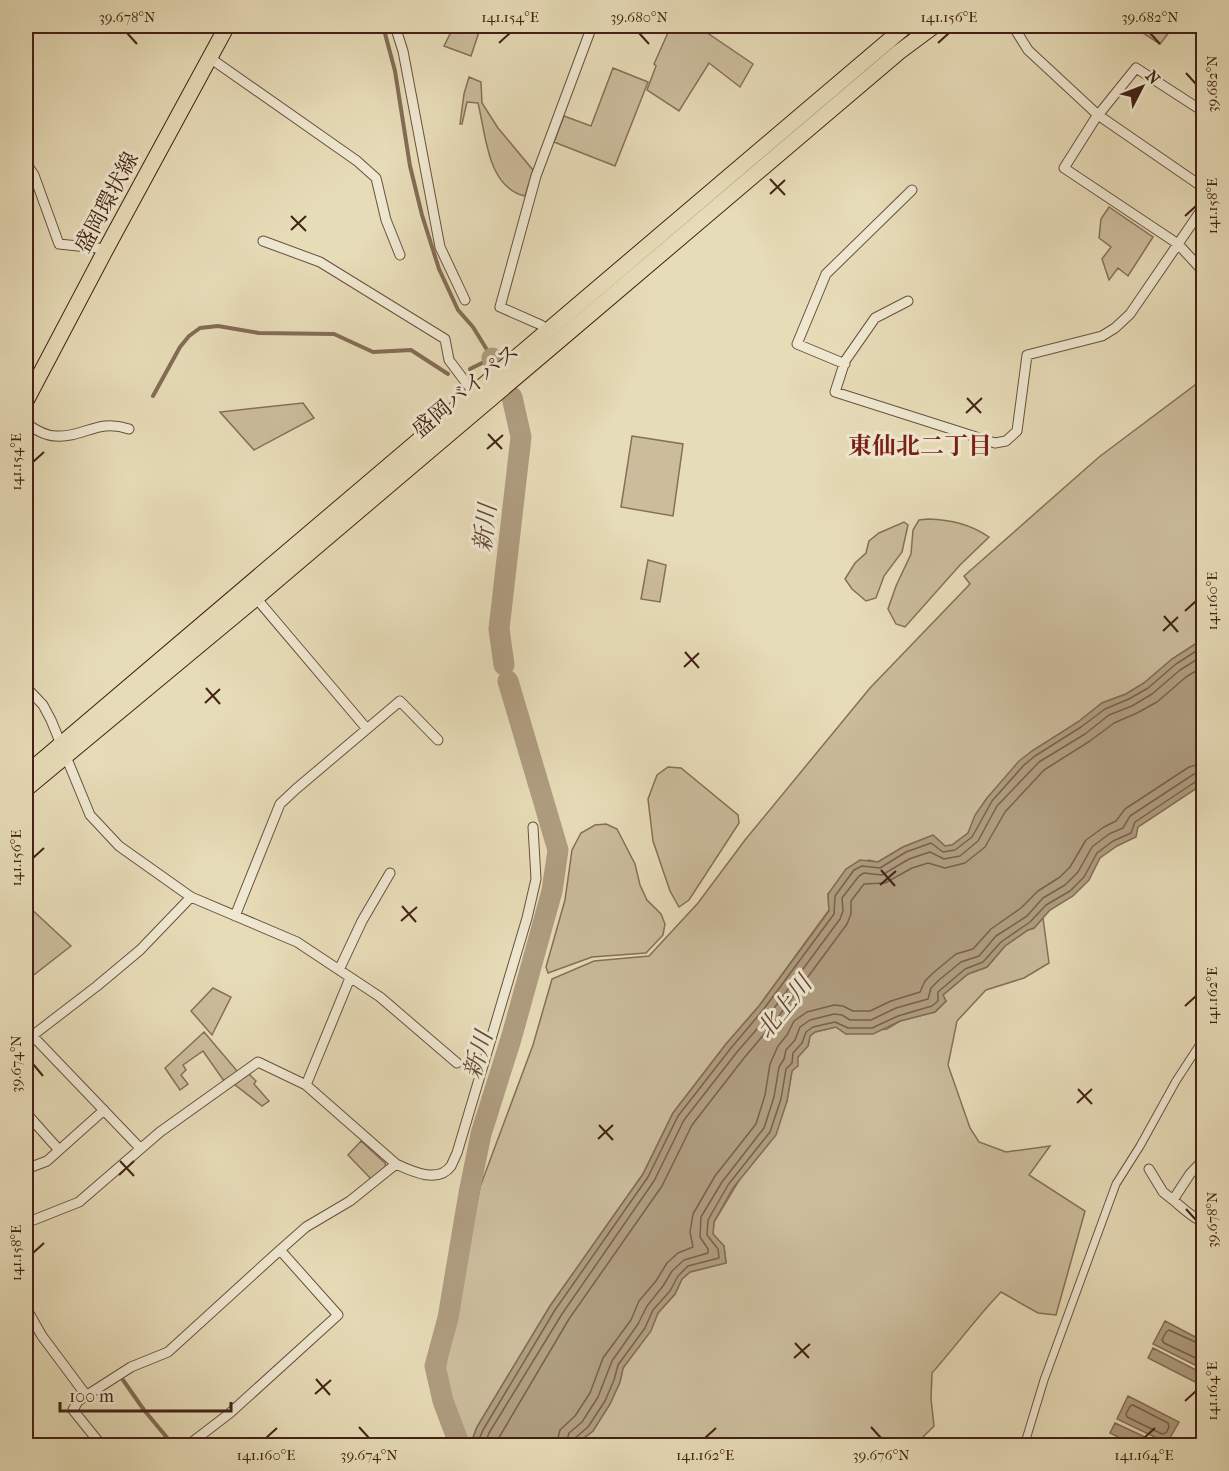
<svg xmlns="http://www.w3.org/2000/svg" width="1229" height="1471" viewBox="0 0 1229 1471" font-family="'IM FELL French Canon','Noto Serif JP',serif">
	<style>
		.green { fill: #cbbc9c; stroke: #866f58; stroke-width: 1.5 }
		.water { fill: #af9d80; stroke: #836c55; stroke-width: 1.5 }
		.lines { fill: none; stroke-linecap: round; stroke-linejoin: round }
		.shore { stroke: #78604a; stroke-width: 1.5 }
		.stream { stroke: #836c55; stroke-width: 4 }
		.river { stroke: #af9d80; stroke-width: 21 }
		.pedestrian-casing { stroke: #6b503d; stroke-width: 9 }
		.minor-casing { stroke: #6b503d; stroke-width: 11 }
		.primary-casing { stroke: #422214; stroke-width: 17 }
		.trunk-casing { stroke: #422214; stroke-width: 17 }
		.pedestrian { stroke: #efe8d1; stroke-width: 7 }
		.minor { stroke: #efe8d1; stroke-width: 9 }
		.primary { stroke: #e7dcb8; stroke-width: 15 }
		.trunk { stroke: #e7dcb8; stroke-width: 15 }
		.ticks { fill: none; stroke: #422214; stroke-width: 2 }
		.labels { text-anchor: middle; stroke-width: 6; stroke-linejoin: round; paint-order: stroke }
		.street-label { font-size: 22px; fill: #422214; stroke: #efe8d1 }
		.neighbourhood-label { font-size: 24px; font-weight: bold; fill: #7a1f14; stroke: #efe8d1 }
		.water-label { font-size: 24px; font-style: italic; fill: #634734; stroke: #efe8d1 }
		.neatline { fill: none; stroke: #422214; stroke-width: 2 }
		.ticks-label { font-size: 15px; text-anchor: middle; fill: #422214 }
	</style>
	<rect width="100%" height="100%" fill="#e7dcb8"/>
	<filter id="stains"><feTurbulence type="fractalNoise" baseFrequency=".00333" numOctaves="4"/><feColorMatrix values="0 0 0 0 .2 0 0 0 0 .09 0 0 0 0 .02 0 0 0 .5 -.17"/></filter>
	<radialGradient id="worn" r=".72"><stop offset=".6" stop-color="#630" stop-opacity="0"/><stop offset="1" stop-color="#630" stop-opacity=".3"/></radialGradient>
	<path class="green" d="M 454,26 L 470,26 L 479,32 L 471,56 L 444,46 Z
		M 671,26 L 697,26 L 753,64 L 740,87 L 709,63 L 679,111 L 647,90 L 656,66 L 654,64 Z
		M 1132,26 L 1174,26 L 1160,44 Z
		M 613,68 L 648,82 L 615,166 L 554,142 L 564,116 L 591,126 Z
		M 469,77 L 481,82 L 482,103 L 498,128 L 533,170 L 525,196 C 487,187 486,135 478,103 L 467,102 L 462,124 L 460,124 L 464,94 Z
		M 1109,207 L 1153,237 L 1128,276 L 1118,268 L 1109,280 L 1102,259 L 1111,247 L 1099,238 L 1101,219 Z
		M 1203,379 L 1203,639 L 1172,659 L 1144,683 L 1126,694 L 1102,703 L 1078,722 L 1032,751 L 987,798 L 976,815 L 968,833 L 952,845 L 945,846 L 933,835 L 903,847 L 878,862 L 868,860 L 828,894 L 829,910 L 759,1006 L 726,1044 L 673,1113 L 643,1174 L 550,1306 L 477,1427 L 471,1443 L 465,1444 L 453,1407 L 445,1368 L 480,1187 L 533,1045 L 552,979 L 594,961 L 649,956 L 698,903 L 745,840 L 870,688 L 970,584 L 964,576 L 1099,457 Z
		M 303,403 L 314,418 L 254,450 L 220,412 Z
		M 632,436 L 683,444 L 673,516 L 621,507 Z
		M 928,519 C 951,520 970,524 989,537 L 960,565 L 905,627 L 896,624 L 888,609 L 896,586 L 911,554 L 913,530 L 919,520 Z
		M 904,522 L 908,525 L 902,552 L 884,576 L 876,598 L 866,601 L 852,589 L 845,579 L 855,563 L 866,553 L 869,541 L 879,533 Z
		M 648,560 L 666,565 L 660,602 L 641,599 Z
		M 668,767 L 681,768 L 738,815 L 739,823 L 689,900 L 679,907 L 670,891 L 653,841 L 648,799 L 657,775 Z
		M 606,824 L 617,829 L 635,864 L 640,885 L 647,900 L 661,914 L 665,924 L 663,935 L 646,953 L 592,957 L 548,973 L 546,967 L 565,900 L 572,850 L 581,833 L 595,825 Z
		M 27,905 L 71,946 L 26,981 L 26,907 Z
		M 1043,918 L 1049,963 L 1024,978 L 986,990 L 957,1021 L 948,1065 L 970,1128 L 979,1142 L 1006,1152 L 1050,1146 L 1029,1175 L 1085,1211 L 1056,1315 L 1038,1313 L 1001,1292 C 976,1318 956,1346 932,1373 L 931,1399 L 934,1426 L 915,1445 L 577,1446 L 580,1441 L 593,1431 L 610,1404 L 620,1382 L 623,1368 L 650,1331 L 658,1313 L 675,1294 L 682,1279 L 690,1272 L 726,1263 L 724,1246 L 713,1234 L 714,1222 L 787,1101 L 792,1071 L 798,1057 L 808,1046 L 810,1036 L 815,1032 L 836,1027 L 846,1034 L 887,1029 L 900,1021 L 935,1012 L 946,1001 L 943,995 L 968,974 L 987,967 L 1005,946 L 1028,930 L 1034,928 Z
		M 213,988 L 231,997 L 212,1035 L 191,1011 Z
		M 204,1032 L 238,1072 L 224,1081 L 203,1051 L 183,1065 L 186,1070 L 181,1075 L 188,1084 L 180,1090 L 165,1068 Z
		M 249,1074 L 256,1081 L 254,1084 L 269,1101 L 262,1106 L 234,1084 Z
		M 361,1141 L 385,1163 L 386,1167 L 371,1179 L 348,1155 Z"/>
	<path class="water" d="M 1203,639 L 1203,784 L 1138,827 L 1136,837 L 1117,846 L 1100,858 L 1089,880 L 1073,896 L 1050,910 L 1034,928 L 1028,930 L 1005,946 L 987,967 L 968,974 L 943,995 L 946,1001 L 935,1012 L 900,1021 L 873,1034 L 846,1034 L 836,1027 L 815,1032 L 810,1036 L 808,1046 L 798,1057 L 798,1066 L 792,1071 L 787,1101 L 776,1135 L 733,1188 L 714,1222 L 713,1234 L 724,1246 L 726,1263 L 690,1272 L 682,1279 L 675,1294 L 658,1313 L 651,1331 L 623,1368 L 620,1382 L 610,1404 L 593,1431 L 580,1441 L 577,1445 L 464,1445 L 471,1443 L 477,1427 L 550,1306 L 643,1174 L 673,1113 L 726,1044 L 759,1006 L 829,911 L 828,894 L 846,869 L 860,860 L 878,862 L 903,847 L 933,835 L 945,846 L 952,845 L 968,833 L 975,815 L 987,798 L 1019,761 L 1032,751 L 1078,722 L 1102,703 L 1126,694 L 1144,683 L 1172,659 Z
		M 1165,1321 L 1203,1341 L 1203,1369 L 1153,1344 Z
		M 1153,1348 L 1202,1373 L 1197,1383 L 1148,1358 Z
		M 1128,1396 L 1179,1422 L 1167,1443 L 1117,1419 Z
		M 1115,1423 L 1162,1445 L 1134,1445 L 1110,1433 Z"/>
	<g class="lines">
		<path class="shore" d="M 1204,1346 L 1169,1330 L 1166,1332 L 1162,1340 L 1164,1343 L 1204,1362
			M 1133,1405 L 1168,1423 L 1169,1427 L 1166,1433 L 1162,1434 L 1127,1417 L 1126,1414 L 1130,1406 Z
			M 476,1446 L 483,1430 L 555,1310 L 648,1177 L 678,1116 L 731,1048 L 763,1010 L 834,914 L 835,896 L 854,870 L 862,866 L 880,868 L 906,852 L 931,843 L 943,852 L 955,850 L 972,837 L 992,801 L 1024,765 L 1035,756 L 1081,727 L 1105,709 L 1129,699 L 1148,688 L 1176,664 L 1204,646
			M 484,1446 L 489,1433 L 562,1314 L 654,1181 L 684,1120 L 737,1052 L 769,1015 L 840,919 L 843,911 L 842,898 L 859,876 L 864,873 L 882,875 L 909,859 L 930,852 L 944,859 L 960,856 L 978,841 L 997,806 L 1039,762 L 1085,734 L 1109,715 L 1132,706 L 1152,694 L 1180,670 L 1204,655
			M 494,1446 L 569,1319 L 662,1186 L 692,1125 L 744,1058 L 776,1020 L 847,924 L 851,914 L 851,901 L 864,884 L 885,883 L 912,868 L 928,863 L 945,868 L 965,863 L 985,847 L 1005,812 L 1044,770 L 1090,741 L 1114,723 L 1137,713 L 1157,702 L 1186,677 L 1204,666
			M 556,1446 L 560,1430 L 575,1416 L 590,1393 L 603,1358 L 631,1320 L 639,1301 L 656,1281 L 667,1263 L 678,1253 L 693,1247 L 690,1232 L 693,1214 L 715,1176 L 756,1124 L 765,1095 L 770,1064 L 778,1046 L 787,1035 L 794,1021 L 807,1012 L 834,1005 L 843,1006 L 853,1011 L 870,1011 L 891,1001 L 920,992 L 925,981 L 933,973 L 956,954 L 973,949 L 991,929 L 1021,908 L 1038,891 L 1060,877 L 1070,867 L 1086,840 L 1104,827 L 1116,821 L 1125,809 L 1189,767 L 1204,763
			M 565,1446 L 569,1433 L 582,1422 L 598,1397 L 612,1361 L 638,1324 L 647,1306 L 663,1286 L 672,1271 L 684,1260 L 708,1253 L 708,1249 L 700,1237 L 701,1217 L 722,1182 L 764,1128 L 774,1097 L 779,1067 L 784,1059 L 786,1050 L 795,1040 L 800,1027 L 810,1020 L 834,1014 L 842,1015 L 850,1020 L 871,1020 L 896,1008 L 928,999 L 931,988 L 939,980 L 961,962 L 979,956 L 996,936 L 1027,916 L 1043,898 L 1065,885 L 1078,872 L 1092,847 L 1109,834 L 1123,828 L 1130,816 L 1194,774 L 1204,772
			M 572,1446 L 575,1438 L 588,1427 L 605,1401 L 614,1380 L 618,1365 L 645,1328 L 653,1310 L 670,1291 L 678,1276 L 688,1266 L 719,1258 L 718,1249 L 707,1235 L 708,1220 L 728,1185 L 770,1132 L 781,1099 L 786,1069 L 792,1063 L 793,1053 L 802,1043 L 806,1032 L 813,1027 L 835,1022 L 848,1028 L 872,1028 L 898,1016 L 932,1006 L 938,1001 L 938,992 L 965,969 L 983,962 L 1001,942 L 1030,922 L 1046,905 L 1070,891 L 1084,877 L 1097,853 L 1113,841 L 1131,833 L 1135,822 L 1198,780 L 1204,779"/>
		<path class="stream" d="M 383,26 L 395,71 L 410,166 L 422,215 L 439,269 L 458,310 L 473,327 L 492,358 L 470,369
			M 153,396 L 180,347 L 189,336 L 200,328 L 218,326 L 259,333 L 334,334 L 373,352 L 411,350 L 448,374
			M 123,1380 L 144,1410 L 174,1446"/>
		<path class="river" d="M 492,358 L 493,361
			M 504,665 L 499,629 L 521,437 L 512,397
			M 460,1446 L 443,1401 L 435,1366 L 448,1318 L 469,1193 L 481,1134 L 511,1039 L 552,891 L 558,850 L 508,681"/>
		<defs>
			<path id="pedestrian" d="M 1024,1446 L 1044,1380 L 1116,1184 L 1140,1146 L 1176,1081 L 1204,1038"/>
			<path id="minor" d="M 395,26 L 403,51 L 440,247 L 465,300
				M 1013,26 L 1028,50 L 1098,115 L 1204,188
				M 210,58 L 357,161 L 376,178 L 386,220 L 400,255
				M 1204,112 L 1136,68 L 1095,119 L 1064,168 L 1178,244 L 1200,268 L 1204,276
				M 26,163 L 34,175 L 59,244 L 106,249
				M 263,241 L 320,262 L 445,339 L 449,360 L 473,392
				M 908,301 L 875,318 L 845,361 L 835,392 L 995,443 L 1006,441 L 1017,431 L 1027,355 L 1102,336 L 1115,328 L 1130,314 L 1204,206
				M 546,331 L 541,325 L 500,307 L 536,176 L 592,26
				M 845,364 L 797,344 L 826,274 L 912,190
				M 26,423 C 34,429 46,436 56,436 C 83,438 98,418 129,429
				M 256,598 L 367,729
				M 26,687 L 43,705 L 51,720 L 90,815 L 119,846 L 191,897 L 297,942 L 380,997 L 457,1063
				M 235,916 L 280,804 L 296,789 L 400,701 L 438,740
				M 339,970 L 362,921 L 390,873
				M 26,1029 L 140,1148
				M 32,1036 L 97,986 L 140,950 L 191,897
				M 26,1113 L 59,1150
				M 396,1164 C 411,1171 438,1184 451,1166 C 453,1162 455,1157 457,1153 L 527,918 L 536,879 L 533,827
				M 26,1169 L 47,1161 L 104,1110
				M 1149,1169 L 1163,1192 L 1173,1200 L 1190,1174 L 1204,1159
				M 1173,1200 C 1182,1207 1193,1219 1204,1222
				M 26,1223 L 79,1202 L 160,1132 L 258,1062 L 306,1085
				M 26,1308 L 42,1336 L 86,1395
				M 102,1446 L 73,1410 L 78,1401 L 131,1367 L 168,1352 L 280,1250
				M 187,1446 L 230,1413 L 338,1315 L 280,1250 L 306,1227 L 350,1201 L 396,1164 L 306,1085 L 350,978"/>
			<path id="primary" d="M 26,401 L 106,249 L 227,26"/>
			<path id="trunk" d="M 26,774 L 906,26
				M 26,789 L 256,598 L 899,52 L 934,26"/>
		</defs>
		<use href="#pedestrian" class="pedestrian-casing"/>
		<use href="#minor" class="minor-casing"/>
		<use href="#primary" class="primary-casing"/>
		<use href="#trunk" class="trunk-casing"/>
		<use href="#pedestrian" class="pedestrian"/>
		<use href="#minor" class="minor"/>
		<use href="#primary" class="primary"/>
		<use href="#trunk" class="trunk"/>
	</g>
	<path class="ticks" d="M 127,33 L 137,44M 639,33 L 649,44M 1150,33 L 1160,44M 499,43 L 510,33M 938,43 L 949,33M 1186,73 L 1196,84M 770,179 L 785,195M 770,194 L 785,180M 291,216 L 306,231M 1185,216 L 1196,206M 291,230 L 306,216M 967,398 L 981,413M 966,413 L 982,398M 488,434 L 502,449M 487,449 L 503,435M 33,462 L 44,452M 1185,611 L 1196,601M 1164,616 L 1178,632M 1163,631 L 1178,617M 685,652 L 699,668M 684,667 L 699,653M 206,688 L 220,704M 205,703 L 220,689M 33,858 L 44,848M 881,870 L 895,886M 880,885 L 896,871M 402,906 L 416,922M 401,921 L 417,907M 1185,1006 L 1196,996M 33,1064 L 43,1076M 1078,1089 L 1092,1104M 1077,1103 L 1092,1089M 599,1125 L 613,1140M 598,1139 L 613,1125M 120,1161 L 134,1176M 119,1175 L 134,1161M 1186,1209 L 1196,1220M 33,1253 L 44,1243M 795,1343 L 809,1358M 794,1358 L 810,1344M 316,1379 L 330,1395M 315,1394 L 331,1380M 1185,1401 L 1196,1391M 359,1427 L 369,1438M 871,1427 L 881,1438M 266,1438 L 277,1428M 705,1438 L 716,1428M 1144,1438 L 1155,1428"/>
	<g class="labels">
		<g class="street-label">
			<text transform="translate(106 202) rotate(-62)" y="8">盛岡環状線</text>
			<text transform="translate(465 390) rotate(-40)" y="8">盛岡バイパス</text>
		</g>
		<g class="neighbourhood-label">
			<text x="920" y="454">東仙北二丁目</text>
		</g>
		<g class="water-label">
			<text transform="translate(485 528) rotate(-83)" y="8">新川</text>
			<text transform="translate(784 1007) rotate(-51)" y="8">北上川</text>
			<text transform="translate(478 1055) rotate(-74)" y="8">新川</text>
		</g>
	</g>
	<rect width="1229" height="1471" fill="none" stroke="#e7dcb8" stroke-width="66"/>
	<g transform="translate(1142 87) rotate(48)" stroke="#efe8d1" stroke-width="4.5" paint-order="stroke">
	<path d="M0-4.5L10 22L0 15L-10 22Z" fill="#422214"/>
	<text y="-9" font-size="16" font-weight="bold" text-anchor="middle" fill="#422214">N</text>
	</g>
	<path d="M60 1402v9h171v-9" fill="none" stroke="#422214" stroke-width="3"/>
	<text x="69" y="1402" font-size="18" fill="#422214" stroke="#efe8d1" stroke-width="4.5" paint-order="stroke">100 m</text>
	<rect x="33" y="33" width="1163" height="1405" class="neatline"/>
	<g class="ticks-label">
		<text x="127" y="22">39.678°N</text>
		<text x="510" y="22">141.154°E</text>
		<text x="639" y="22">39.680°N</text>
		<text x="949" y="22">141.156°E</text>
		<text x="1150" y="22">39.682°N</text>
		<text transform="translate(1212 84) rotate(-90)" y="5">39.682°N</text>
		<text transform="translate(1212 206) rotate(-90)" y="5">141.158°E</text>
		<text transform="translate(16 462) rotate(-90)" y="5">141.154°E</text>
		<text transform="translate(1212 601) rotate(-90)" y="5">141.160°E</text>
		<text transform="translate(16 858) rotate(-90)" y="5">141.156°E</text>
		<text transform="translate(1212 996) rotate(-90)" y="5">141.162°E</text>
		<text transform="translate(16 1064) rotate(-90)" y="5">39.674°N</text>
		<text transform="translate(1212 1220) rotate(-90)" y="5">39.678°N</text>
		<text transform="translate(16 1253) rotate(-90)" y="5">141.158°E</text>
		<text transform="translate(1212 1391) rotate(-90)" y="5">141.164°E</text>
		<text x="266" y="1460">141.160°E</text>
		<text x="369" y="1460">39.674°N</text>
		<text x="705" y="1460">141.162°E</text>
		<text x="881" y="1460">39.676°N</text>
		<text x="1144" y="1460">141.164°E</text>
	</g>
	<rect width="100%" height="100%" filter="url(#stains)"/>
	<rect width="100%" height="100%" fill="url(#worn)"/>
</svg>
